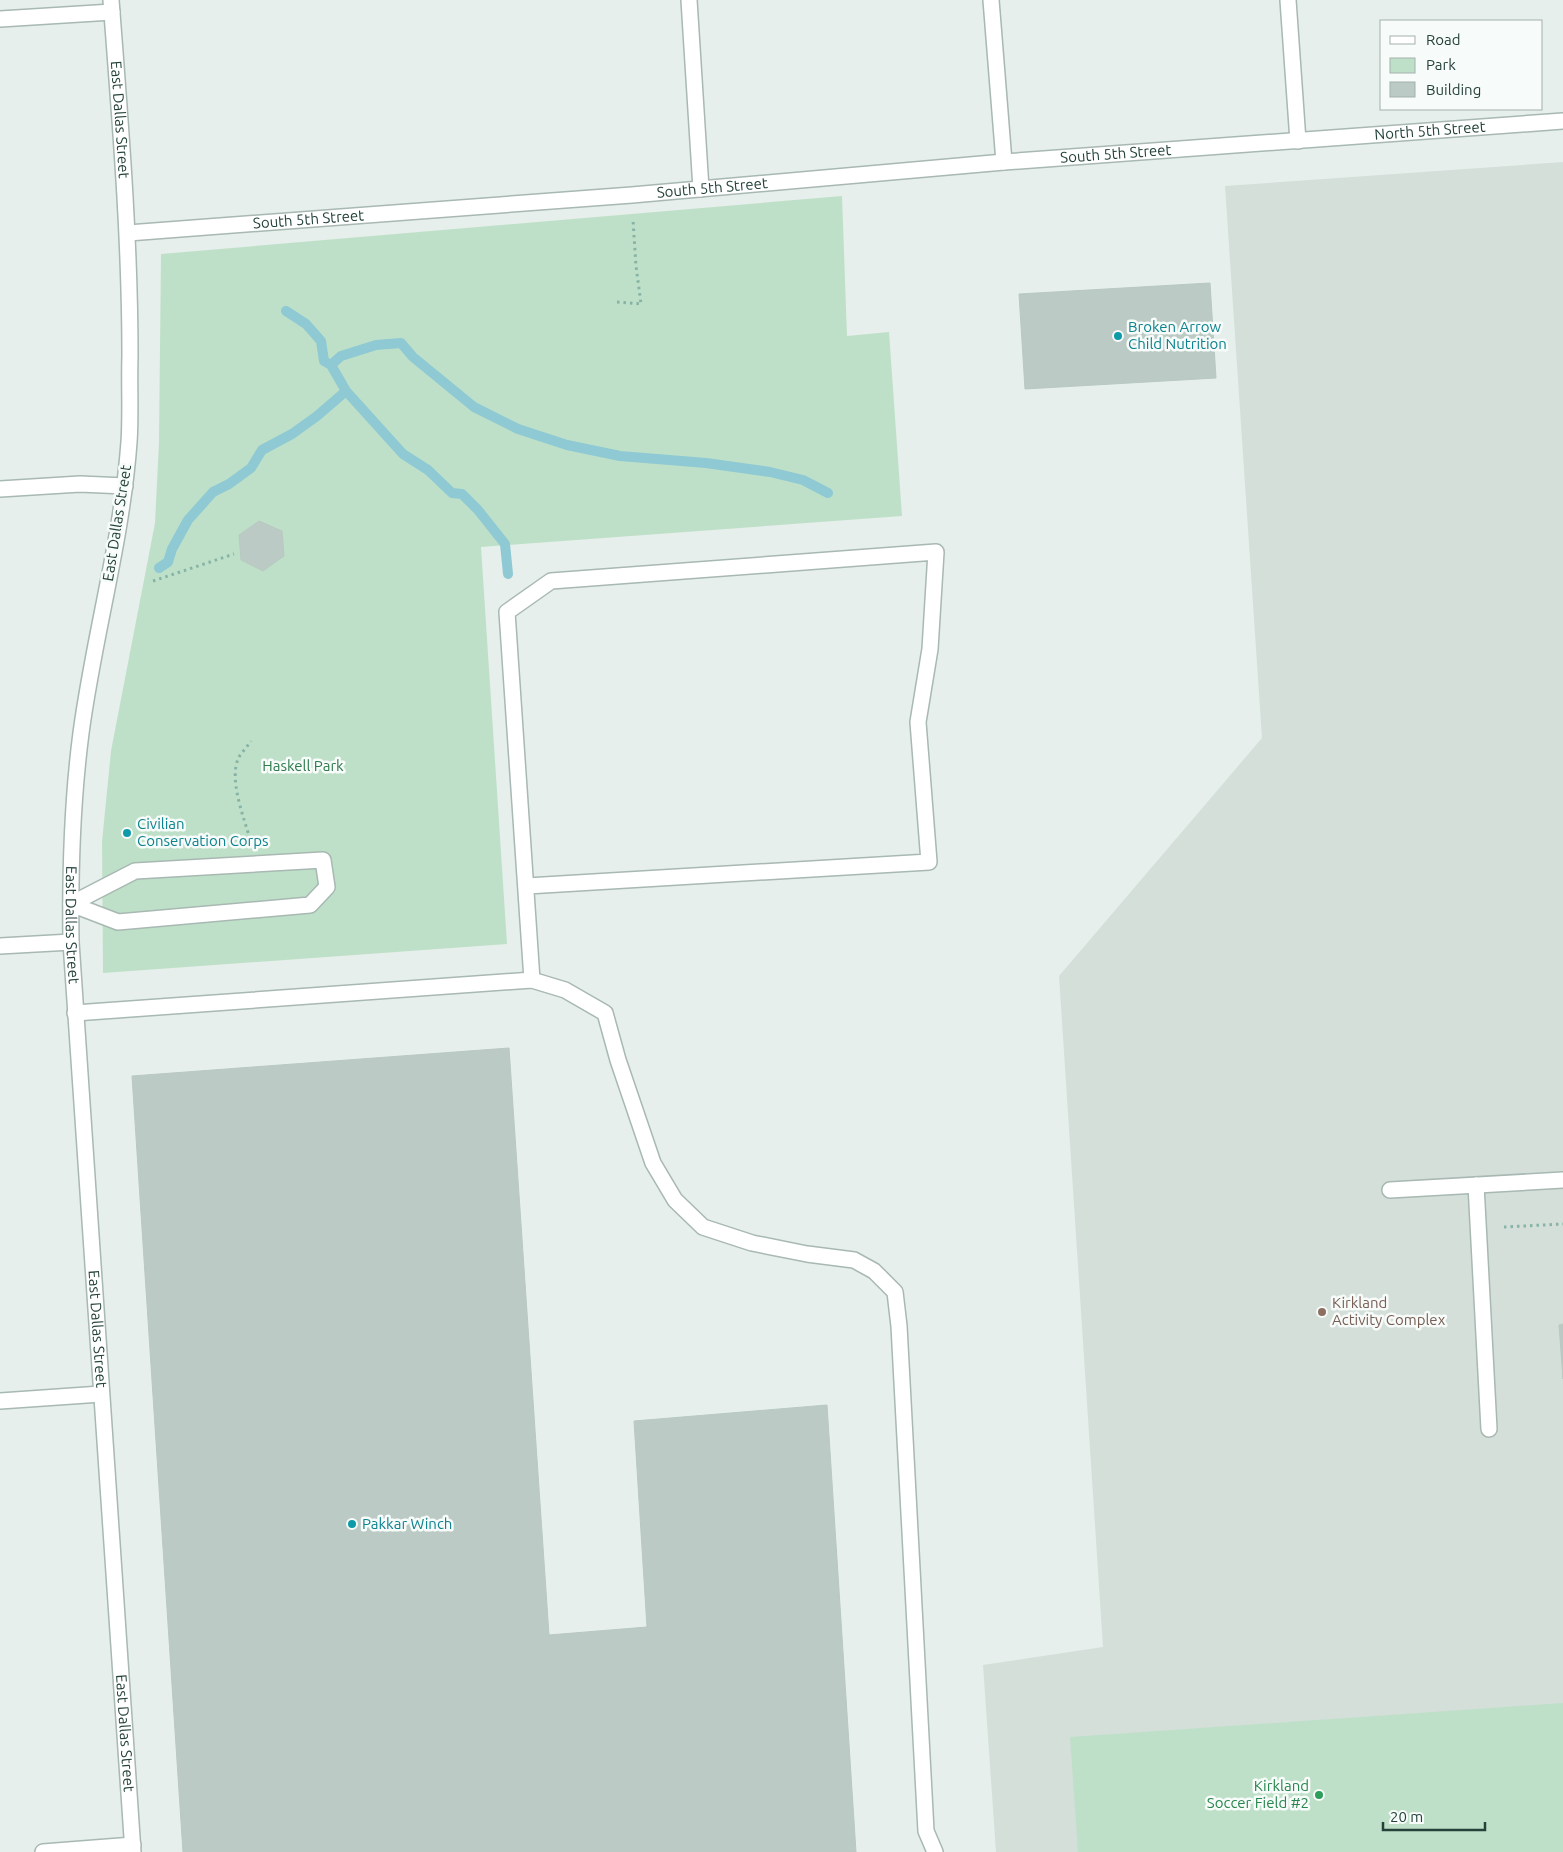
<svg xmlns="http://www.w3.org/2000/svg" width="1563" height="1852" viewBox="0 0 1563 1852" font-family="Ubuntu,sans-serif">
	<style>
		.built { fill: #d4dfda }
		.green { fill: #bfe0c8 }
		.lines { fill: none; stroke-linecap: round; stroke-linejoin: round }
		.stream { stroke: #8ec9d4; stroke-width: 10 }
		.building { fill: #bbcac4; stroke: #b8c9c2 }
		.minor-casing { stroke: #a8b8b2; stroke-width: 18 }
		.path { stroke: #86b3a5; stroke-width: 3; stroke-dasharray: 2.5 4; stroke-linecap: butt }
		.minor { stroke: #fff; stroke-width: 15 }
		.culture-dot { fill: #0f9aa8; stroke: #f7fbf9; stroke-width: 2 }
		.education-dot { fill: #8d6e63; stroke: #f7fbf9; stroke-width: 2 }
		.leisure-dot { fill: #2e9e5b; stroke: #f7fbf9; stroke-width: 2 }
		.labels { text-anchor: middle; stroke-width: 5; stroke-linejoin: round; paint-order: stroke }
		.street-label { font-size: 15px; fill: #24423a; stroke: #f7fbf9 }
		.culture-label { font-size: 15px; fill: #0d838f; stroke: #f7fbf9; text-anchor: start }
		.park-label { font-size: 15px; fill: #2d7a4b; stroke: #f7fbf9 }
		.education-label { font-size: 15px; fill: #785e54; stroke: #f7fbf9; text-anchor: start }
		.leisure-label { font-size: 15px; fill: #27864d; stroke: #f7fbf9; text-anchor: end }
	</style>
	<rect width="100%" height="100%" fill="#e6efeb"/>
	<path class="built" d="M 1563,162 L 1563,1852 L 996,1852 L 983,1665 L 1103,1647 L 1059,976 L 1262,738 L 1225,186 Z"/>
	<path class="green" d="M 842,196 L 847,336 L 889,332 L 902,516 L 481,547 L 507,944 L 103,973 L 102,842 L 111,751 L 155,523 L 159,442 L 161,254 Z
		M 1563,1703 L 1563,1852 L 1078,1852 L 1070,1737 Z"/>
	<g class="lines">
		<path class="stream" d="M 286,311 L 306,324 L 321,341 L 324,361 L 331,365 L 346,391 L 403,454 L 428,470 L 452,493 L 462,494 L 478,510 L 505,544 L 508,574
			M 331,365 L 341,356 L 376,345 L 401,343 L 413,357 L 474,407 L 518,429 L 567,445 L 620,456 L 706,463 L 770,472 L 803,480 L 828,493
			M 159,568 L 168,562 L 172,549 L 188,520 L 213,492 L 229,484 L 251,468 L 262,450 L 292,434 L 317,416 L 346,391"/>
	</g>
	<path class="building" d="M 1210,283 L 1216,378 L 1025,389 L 1019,294 Z
		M 259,521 L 282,531 L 284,556 L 263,571 L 241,560 L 239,535 Z
		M 509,1048 L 549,1635 L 647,1627 L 634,1421 L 827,1405 L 856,1852 L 183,1852 L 132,1076 Z
		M 1563,1324 L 1563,1379 L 1559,1325 Z"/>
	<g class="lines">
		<defs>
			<g id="minor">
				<path id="s1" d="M 111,0 C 120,119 130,237 130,356 C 129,385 131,414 129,442 C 122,540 94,635 81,733 C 72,802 70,872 71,942 L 133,1852"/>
				<path d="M 689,0 L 701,189"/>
				<path d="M 991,0 L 1004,162"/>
				<path d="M 1288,0 L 1298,141"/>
				<path d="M 0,19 L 112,12"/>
				<path id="s2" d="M 128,233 L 632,195 L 1004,162 L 1563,121"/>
				<path d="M 0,489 L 80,484 L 125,486"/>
				<path d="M 323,860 L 327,887 L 310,905 L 118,922 L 71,904 L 135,871 Z"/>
				<path d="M 527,886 L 929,862 L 918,722 L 930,649 L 936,552 L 551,581 L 507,612 L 532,980"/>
				<path d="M 0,946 L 71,942"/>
				<path d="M 75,1013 L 532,980 L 565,990 L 605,1013 L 618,1060 L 653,1163 L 675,1200 L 703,1227 L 752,1243 L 807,1254 L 854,1260 L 874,1271 L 895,1292 L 899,1326 L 926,1831 L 935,1852"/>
				<path d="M 1476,1185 L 1489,1429"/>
				<path d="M 1390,1190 L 1563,1180"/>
				<path d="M 0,1401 L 101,1394"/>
				<path d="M 43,1852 L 133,1845"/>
			</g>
		</defs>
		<use href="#minor" class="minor-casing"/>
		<path class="path" d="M 617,302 L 641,304 L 636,266 L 633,220
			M 153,581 L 234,554
			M 250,839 C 244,818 228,778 239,757 C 242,752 247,747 251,741
			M 1504,1227 L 1563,1224"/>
		<use href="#minor" class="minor"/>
	</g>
	<g class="culture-dot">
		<circle cx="1118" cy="336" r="5"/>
		<circle cx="127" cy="833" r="5"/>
		<circle cx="352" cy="1524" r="5"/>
	</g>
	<circle class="education-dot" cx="1322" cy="1312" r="5"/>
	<circle class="leisure-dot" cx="1319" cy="1795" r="5"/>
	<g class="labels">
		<g class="street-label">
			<text dy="5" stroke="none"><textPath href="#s1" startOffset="120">East Dallas Street</textPath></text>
			<text dy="5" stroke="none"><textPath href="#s2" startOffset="1306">North 5th Street</textPath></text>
			<text dy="5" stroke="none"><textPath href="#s2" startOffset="991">South 5th Street</textPath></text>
			<text dy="5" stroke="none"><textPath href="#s2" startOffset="586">South 5th Street</textPath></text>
			<text dy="5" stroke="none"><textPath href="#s2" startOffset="181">South 5th Street</textPath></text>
			<text transform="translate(117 523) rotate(-81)" y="5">East Dallas Street</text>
			<text dy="5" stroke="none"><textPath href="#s1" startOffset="930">East Dallas Street</textPath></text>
			<text dy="5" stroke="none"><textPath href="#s1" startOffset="1335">East Dallas Street</textPath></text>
			<text dy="5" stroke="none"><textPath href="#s1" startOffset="1740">East Dallas Street</textPath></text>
		</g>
		<g class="culture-label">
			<text x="1128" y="332">Broken Arrow<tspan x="1128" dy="17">Child Nutrition</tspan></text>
			<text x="137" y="829">Civilian<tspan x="137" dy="17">Conservation Corps</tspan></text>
			<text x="362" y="1529">Pakkar Winch</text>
		</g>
		<g class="park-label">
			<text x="303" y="771">Haskell Park</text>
		</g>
		<g class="education-label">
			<text x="1332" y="1308">Kirkland<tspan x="1332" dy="17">Activity Complex</tspan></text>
		</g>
		<g class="leisure-label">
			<text x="1309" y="1791">Kirkland<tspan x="1309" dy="17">Soccer Field #2</tspan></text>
		</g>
	</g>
	<rect x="1380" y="20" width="162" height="90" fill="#f7fbf9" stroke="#a3b1ad"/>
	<rect x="1390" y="36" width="25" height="8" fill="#ffffff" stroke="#a3b1ad"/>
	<text x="1426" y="45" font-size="15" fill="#24423a">Road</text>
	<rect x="1390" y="58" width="25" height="15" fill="#bfe0c8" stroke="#a3b1ad"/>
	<text x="1426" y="70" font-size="15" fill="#24423a">Park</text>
	<rect x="1390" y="82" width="25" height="15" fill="#bbcac4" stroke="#a3b1ad"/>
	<text x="1426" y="95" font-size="15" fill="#24423a">Building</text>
	<path d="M1383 1822v8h102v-8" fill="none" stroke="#24423a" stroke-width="2.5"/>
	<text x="1390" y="1822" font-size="15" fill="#24423a" stroke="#f7fbf9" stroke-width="4" paint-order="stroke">20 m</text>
</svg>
